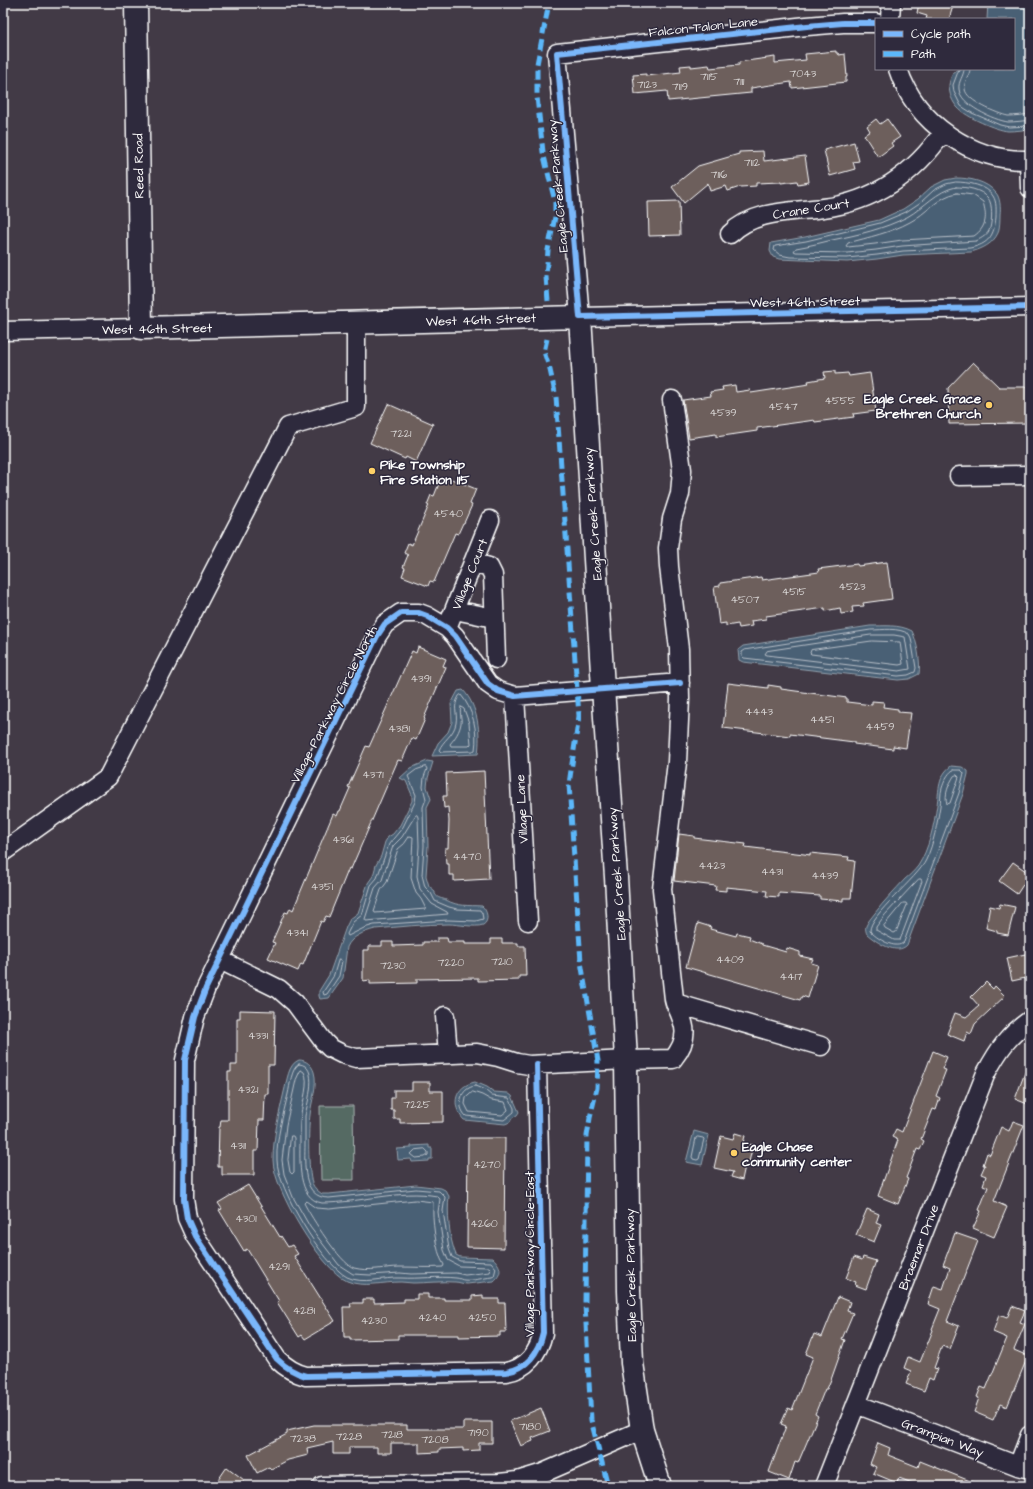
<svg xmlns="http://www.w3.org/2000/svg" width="1033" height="1489" viewBox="0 0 1033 1489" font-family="'Architects Daughter',sans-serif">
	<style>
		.green { fill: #546a64; stroke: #aab4b2 }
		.water { fill: #4a6075; stroke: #92a0ac }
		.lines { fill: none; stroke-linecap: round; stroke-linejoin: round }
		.shore { stroke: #b7bfc8; stroke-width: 1 }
		.building { fill: #6d5e5b; stroke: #fff }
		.minor-casing { stroke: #fff; stroke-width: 21 }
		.major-casing { stroke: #fff; stroke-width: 25 }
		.minor { stroke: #2f2a3d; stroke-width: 18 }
		.major { stroke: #2f2a3d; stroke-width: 22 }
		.quiet { stroke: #5cb8fa; stroke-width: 5; stroke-dasharray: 10 5; stroke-linecap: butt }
		.cycleway-casing { stroke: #2f2a3d; stroke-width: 8 }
		.cycleway { stroke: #7ab7fb; stroke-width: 6 }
		.poi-dot { fill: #ffd166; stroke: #2f2a3d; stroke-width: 1.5 }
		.labels { text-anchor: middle; stroke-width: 3; stroke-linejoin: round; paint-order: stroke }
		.number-label { font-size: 11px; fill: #dad7d6 }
		.street-label { font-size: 13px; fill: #fff; stroke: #2f2a3d }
		.poi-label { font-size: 13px; font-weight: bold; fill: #fff; stroke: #2f2a3d; text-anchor: start }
	</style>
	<rect width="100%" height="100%" fill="#423a46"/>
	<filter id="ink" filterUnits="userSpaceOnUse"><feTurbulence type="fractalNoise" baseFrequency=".025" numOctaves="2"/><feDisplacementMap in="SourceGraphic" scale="8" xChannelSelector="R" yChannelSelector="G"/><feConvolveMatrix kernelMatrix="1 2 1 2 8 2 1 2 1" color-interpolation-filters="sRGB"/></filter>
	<g filter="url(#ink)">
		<path class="green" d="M 320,1106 L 353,1106 L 354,1180 L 321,1180 Z"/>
		<path class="water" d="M 988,3 L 1030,3 L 1030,129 C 1023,130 1015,131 1008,131 C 996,130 966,117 958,108 C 952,102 949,93 949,85 C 950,79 952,72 958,69 L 1014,69 L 1014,19 L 987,19 Z
			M 956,178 C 969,178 987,181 996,193 C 1000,197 1001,208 1000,214 C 1000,219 1000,227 998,233 C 993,244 982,249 971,252 L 903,255 L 877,259 L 847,262 L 779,259 L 773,257 L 770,251 L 771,243 L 805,237 L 879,220 L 903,209 L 918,199 L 931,187 L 945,180 Z
			M 870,626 C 884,626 899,624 912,631 C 917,641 921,663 919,674 L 909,679 L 898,680 L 743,662 L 739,660 L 738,650 L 743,646 Z
			M 463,690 C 478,706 481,733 478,754 L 432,756 L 438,743 L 448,732 L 452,722 L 451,704 L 458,691 Z
			M 427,761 L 433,762 L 428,778 L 427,787 L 431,799 L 427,807 L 428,846 L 426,876 L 429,886 L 435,891 L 435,894 C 438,899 442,898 446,900 C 459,907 468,905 482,906 C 487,910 490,921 483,925 C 475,928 457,924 449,924 C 424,924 399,927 375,929 C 364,932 352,936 347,947 L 343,978 L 329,998 L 320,999 L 319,996 L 319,991 L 329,975 L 346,927 L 350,919 L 358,913 L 368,883 L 373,876 L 376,865 L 381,856 L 385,842 L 388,837 L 393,834 L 400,825 L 412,801 L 412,795 L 406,781 L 400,778 L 411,768 Z
			M 951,766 L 962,767 L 968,771 L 968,774 L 963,794 L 907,945 C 897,956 876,942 867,934 C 866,932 865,929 866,926 C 868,921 872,917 875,913 C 884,901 895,890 905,879 C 910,875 914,871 918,866 C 929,849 934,825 937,805 C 939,790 938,776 951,766 Z
			M 299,1060 C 306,1060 312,1065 314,1072 C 318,1085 311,1103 310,1115 C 308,1128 308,1171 312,1183 C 314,1188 318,1191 322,1194 L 329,1194 L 416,1185 L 441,1188 L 445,1190 L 449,1196 C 447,1213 449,1238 456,1255 L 460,1257 L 493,1258 C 501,1266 503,1273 494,1281 C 485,1282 476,1283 467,1284 C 463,1284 459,1282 455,1282 C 441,1281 427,1283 413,1283 C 409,1283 405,1282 401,1282 C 383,1282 363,1288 347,1281 C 321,1269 273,1189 273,1160 C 273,1137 279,1114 284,1092 C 287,1081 288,1064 299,1060 Z
			M 475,1082 L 487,1087 L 494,1092 L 508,1093 L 512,1096 L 519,1112 L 517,1115 L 512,1118 L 510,1122 L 505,1124 L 464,1120 C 450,1105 455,1086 475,1082 Z
			M 694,1131 L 709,1135 L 702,1165 L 686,1162 Z
			M 429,1145 L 429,1148 L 432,1148 L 432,1159 L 429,1159 L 429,1161 L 412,1162 L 411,1159 L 398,1160 L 397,1149 L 411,1148 L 411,1146 Z"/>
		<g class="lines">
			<path class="shore" d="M 959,69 L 953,85 L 954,92 L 961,106 L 972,113 L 1000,125 L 1009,127 L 1030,126
				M 964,69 C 964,76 958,81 959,89 C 960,105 994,120 1008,122 C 1015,122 1023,121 1030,120
				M 970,69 C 970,76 963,82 965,89 C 966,101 998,114 1008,116 C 1015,116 1023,115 1030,114
				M 956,182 C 967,182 987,185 993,196 C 997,202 996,211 996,217 C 994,236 989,244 970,248 L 903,251 L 877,255 L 847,258 L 790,257 L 780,255 L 774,250 L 775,246 L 806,241 L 880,223 L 906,212 L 921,202 L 934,190 L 946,184 Z
				M 956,187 C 966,187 981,189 988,198 C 993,204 992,221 990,228 C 988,235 982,238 976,241 L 902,246 L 876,250 L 847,253 L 796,252 L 794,251 L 796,248 C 808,246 820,243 832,240 C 857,235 884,229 907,217 C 925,207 936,191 956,187 Z
				M 957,193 L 973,195 L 983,202 C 987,216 987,227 974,236 L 902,240 L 875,244 L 848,247 L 846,246 L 848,243 C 869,237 890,233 910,222 C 926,214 938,196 957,193 Z
				M 871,630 C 883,630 898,627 909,634 L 911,638 L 916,668 L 915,672 L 908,675 L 898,676 L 744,658 L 742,656 L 742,652 L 745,650 Z
				M 871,635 L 894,635 L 905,637 L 910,669 L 899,671 L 767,655 L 765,654 L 767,651 Z
				M 872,641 L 900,642 L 903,664 L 899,665 L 811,654 L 810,653 L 811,650 Z
				M 461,695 C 473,709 478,731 475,750 L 473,751 L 441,752 L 439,750 C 443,740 454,735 456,723 C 458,712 452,708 459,696 Z
				M 461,707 L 464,709 L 469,723 L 471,744 L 469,746 L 451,746 L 450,744 C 455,738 460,731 461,723 C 462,718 459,712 461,707 Z
				M 426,767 L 427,769 L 424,777 L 423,787 L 426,799 L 423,807 L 424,846 L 422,875 L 425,887 L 431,893 L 435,901 L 449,907 L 457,909 L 480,910 L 482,913 L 483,919 L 476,921 L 448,920 L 374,925 L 364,928 L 348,936 L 347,934 L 353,922 L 362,915 L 371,885 L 377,878 L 389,844 L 403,827 L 415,802 L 416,795 L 408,776 L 416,770 Z
				M 953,770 L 961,770 L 964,773 L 959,793 L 904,942 C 896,951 876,938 870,931 C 869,915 918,878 926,860 C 934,843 937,824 940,806 C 941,800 940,794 942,788 C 944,782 947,774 953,770 Z
				M 957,775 L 959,777 L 950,803 L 947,804 C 944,794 949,784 954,776 Z
				M 417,815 L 418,817 L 419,846 L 417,876 L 420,889 L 432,904 L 447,912 L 448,914 L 366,921 L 365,919 L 375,888 L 382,880 L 393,846 L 402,837 L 415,816 Z
				M 410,836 L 413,837 L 411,878 L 416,893 L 421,899 L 426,909 L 375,913 L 374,911 L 381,890 L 387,882 L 398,849 L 404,844 Z
				M 919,879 L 921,879 L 922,881 L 900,940 L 894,940 L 876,930 L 876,927 L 885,915 Z
				M 903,903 L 906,903 L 907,905 L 896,932 L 894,933 L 885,928 L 884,926 Z
				M 339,959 L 342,961 L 339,976 L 327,994 L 324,995 L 323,992 L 333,977 Z
				M 299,1064 C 320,1065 307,1104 305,1116 C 305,1125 305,1135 305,1144 C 305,1162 301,1198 329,1198 L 416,1189 L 439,1191 L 445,1197 L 443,1211 L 449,1249 L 452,1257 L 460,1261 L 491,1262 L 496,1268 L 494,1276 L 492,1277 C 483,1278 473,1281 464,1280 C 462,1280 459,1278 456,1278 C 438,1276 419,1279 401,1278 C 384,1277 363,1285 347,1277 C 323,1264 277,1188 277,1160 C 276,1138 283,1116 288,1094 C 290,1086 291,1068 299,1064 Z
				M 301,1070 L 304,1072 C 310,1082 302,1103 301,1114 C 299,1123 300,1133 300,1142 C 300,1160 297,1199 322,1203 C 360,1203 400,1189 437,1196 L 440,1199 L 438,1212 L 444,1250 L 448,1260 L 459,1266 L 489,1267 L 491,1269 L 490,1272 L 465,1275 L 456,1273 L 411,1274 L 400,1273 L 370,1275 L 353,1274 L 339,1265 L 310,1227 L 293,1197 L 284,1174 L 282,1160 L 286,1125 L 296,1080 Z
				M 475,1086 L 485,1090 L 492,1096 L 509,1098 L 514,1108 L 514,1112 L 504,1120 L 466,1116 C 456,1106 460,1088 475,1086 Z
				M 473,1092 L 482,1095 L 491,1100 L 505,1102 L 508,1110 L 502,1115 L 469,1112 L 465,1104 L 466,1098 Z
				M 291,1136 L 293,1136 L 294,1138 L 294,1172 L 292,1174 L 290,1172 L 288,1160 Z
				M 698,1137 L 703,1138 L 704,1139 L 699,1159 L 697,1160 L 693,1159 L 692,1157 L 696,1138 Z
				M 425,1149 L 428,1152 L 428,1155 L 425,1157 L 416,1158 L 411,1154 L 415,1150 Z
				M 416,1200 L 433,1202 C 432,1218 435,1251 444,1265 L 443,1267 C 429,1268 415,1267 400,1267 C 385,1267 369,1272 354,1268 C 340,1263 311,1217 304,1203 L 306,1201 L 316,1208 L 329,1209 Z"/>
		</g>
		<path class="building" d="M 919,3 L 954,3 L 949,19 L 926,19 L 927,16 L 917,13 Z
			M 836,51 L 836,53 L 838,53 L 839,55 L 845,54 L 847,77 L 846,77 L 846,82 L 792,88 L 791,82 L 751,88 L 751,93 L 668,101 L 667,91 L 635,94 L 633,75 L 646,74 L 646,76 L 681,72 L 680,66 L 691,65 L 691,67 L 709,65 L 710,68 L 739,65 L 739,62 L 775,57 L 775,63 L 806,60 L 805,54 Z
			M 876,119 L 880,124 L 887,119 L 900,137 L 891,143 L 893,146 L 878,157 L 864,135 L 870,131 L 867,126 Z
			M 854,142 L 859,161 L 853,162 L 855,169 L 830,176 L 824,150 Z
			M 763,151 L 764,161 L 805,156 L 809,182 L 798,184 L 797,181 L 781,183 L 781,182 L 756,183 L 756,186 L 740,187 L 728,191 L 726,186 L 710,191 L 708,183 L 684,203 L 672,187 L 698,166 L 739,154 L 739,152 Z
			M 679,201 L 680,235 L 649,236 L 648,202 Z
			M 973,362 L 999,387 L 1030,387 L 1030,423 L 949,424 L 948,388 Z
			M 835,371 L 835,374 L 848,373 L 849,376 L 870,373 L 876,411 L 853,414 L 854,417 L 815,422 L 814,420 L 808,421 L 757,428 L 757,431 L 716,437 L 716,434 L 689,438 L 683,400 L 711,396 L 710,392 L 723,390 L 722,387 L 735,385 L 736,392 L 750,390 L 751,393 L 809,384 L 808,381 L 825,378 L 824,372 Z
			M 388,404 L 433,424 L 416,462 L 406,457 L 405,459 L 370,443 Z
			M 449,478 L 476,489 L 470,504 L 472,505 L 464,523 L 463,523 L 458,534 L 455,533 L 434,582 L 430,581 L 428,586 L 402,576 L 405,568 L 403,567 L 408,555 L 404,553 L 408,543 L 412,545 L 429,505 L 427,505 L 431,495 L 434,496 L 440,481 L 446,483 Z
			M 887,562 L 892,599 L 863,603 L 864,606 L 852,607 L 853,612 L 841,614 L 840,608 L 825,611 L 825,608 L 766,616 L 766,619 L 751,621 L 752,626 L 739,628 L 738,624 L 726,626 L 726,623 L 719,624 L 714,587 L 720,586 L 720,583 L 761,577 L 762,580 L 819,572 L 818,569 L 857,564 L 858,566 Z
			M 418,647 L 446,659 L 443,666 L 446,667 L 424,718 L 425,719 L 416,740 L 412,738 L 402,761 L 398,760 L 351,869 L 349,868 L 329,917 L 326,916 L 323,922 L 321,921 L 303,965 L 301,964 L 298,971 L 268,958 L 275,943 L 272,942 L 285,912 L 288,913 L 290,908 L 293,910 L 333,814 L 337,816 L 339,811 L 340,811 L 350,788 L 348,787 L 366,746 L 369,747 L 412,651 L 416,653 Z
			M 728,683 L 768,688 L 768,685 L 781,687 L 781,689 L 847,698 L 847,702 L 872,705 L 872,701 L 884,702 L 883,707 L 898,709 L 898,712 L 911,713 L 906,748 L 893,746 L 893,749 L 854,744 L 854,742 L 790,734 L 790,736 L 723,728 Z
			M 484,771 L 489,879 L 454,881 L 454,875 L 449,875 L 449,864 L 446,864 L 445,848 L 448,848 L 449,821 L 448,807 L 444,808 L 443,796 L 447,796 L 446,773 Z
			M 679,834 L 694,836 L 694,838 L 746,844 L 745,847 L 804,854 L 810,855 L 810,853 L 849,857 L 848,860 L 855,861 L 851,898 L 843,898 L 843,901 L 820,899 L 820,896 L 779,893 L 779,897 L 766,896 L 767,891 L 726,887 L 726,891 L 715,890 L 716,886 L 674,881 Z
			M 1013,862 L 1030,874 L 1017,894 L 999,881 Z
			M 1000,904 L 1015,907 L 1008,935 L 997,933 L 997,931 L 986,928 L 990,906 L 999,908 Z
			M 698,923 L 711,927 L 710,929 L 736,936 L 737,933 L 750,936 L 749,939 L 762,944 L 762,945 L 786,952 L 787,948 L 800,952 L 800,956 L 813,959 L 811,963 L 818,965 L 808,998 L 802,996 L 800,1000 L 686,967 Z
			M 437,938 L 447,938 L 448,942 L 465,942 L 465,944 L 491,944 L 491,939 L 502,939 L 502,943 L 518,943 L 518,946 L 525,946 L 526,976 L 519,976 L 519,980 L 478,981 L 478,978 L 417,979 L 417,983 L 370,984 L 370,980 L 363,981 L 363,950 L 369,950 L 369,946 L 382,946 L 382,942 L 393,942 L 393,946 L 423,945 L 423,942 L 437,942 Z
			M 1030,953 L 1030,977 L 1012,981 L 1007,958 Z
			M 986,982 L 993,989 L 995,986 L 1005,996 L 975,1024 L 971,1034 L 967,1032 L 964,1041 L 947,1034 L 955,1013 L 966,1017 L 979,1006 L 971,997 Z
			M 240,1010 L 275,1011 L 274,1065 L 268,1065 L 268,1094 L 265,1094 L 264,1120 L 259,1120 L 258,1151 L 254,1151 L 254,1175 L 222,1175 L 222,1167 L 218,1167 L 219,1127 L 220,1127 L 221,1120 L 228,1120 L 228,1072 L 231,1072 L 231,1065 L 237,1065 L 237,1018 L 240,1018 Z
			M 933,1051 L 947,1057 L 942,1069 L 946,1070 L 936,1096 L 940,1098 L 936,1110 L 933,1109 L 921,1139 L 924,1141 L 920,1150 L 917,1149 L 906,1178 L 908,1179 L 898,1204 L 878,1196 L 898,1140 L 892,1137 L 896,1129 L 902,1132 Z
			M 1029,1062 L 1030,1062 L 1030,1105 L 1015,1099 Z
			M 412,1082 L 430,1082 L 430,1091 L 443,1091 L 443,1122 L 400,1123 L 400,1119 L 394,1119 L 394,1110 L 391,1110 L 391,1098 L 394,1098 L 394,1090 L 412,1090 Z
			M 1013,1121 L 1024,1125 L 994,1201 L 1007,1207 L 994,1237 L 973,1228 L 981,1211 L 979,1210 L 988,1187 L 983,1185 L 986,1176 L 981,1174 L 985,1165 L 983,1165 L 987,1153 L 990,1155 L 1001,1127 L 1009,1131 Z
			M 735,1133 L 745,1136 L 743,1143 L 753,1145 L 749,1162 L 746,1161 L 742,1180 L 731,1177 L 733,1172 L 714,1168 L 721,1136 L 733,1139 Z
			M 468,1138 L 505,1138 L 504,1248 L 467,1247 Z
			M 248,1185 L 280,1237 L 281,1236 L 288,1247 L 292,1245 L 298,1254 L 294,1256 L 335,1321 L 305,1339 L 302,1335 L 299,1337 L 277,1302 L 279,1301 L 247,1249 L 244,1251 L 219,1210 L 222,1209 L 218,1203 Z
			M 867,1209 L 879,1214 L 876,1223 L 881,1225 L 874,1242 L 856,1235 Z
			M 955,1233 L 978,1241 L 947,1321 L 959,1326 L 950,1349 L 942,1346 L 934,1368 L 937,1369 L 933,1380 L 929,1378 L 924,1391 L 906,1384 L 911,1371 L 904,1368 L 908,1357 L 920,1362 L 933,1330 L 932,1329 L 940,1309 L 928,1304 L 934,1286 L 943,1289 L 950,1268 L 943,1265 Z
			M 854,1257 L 862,1260 L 863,1257 L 876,1261 L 866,1289 L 855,1285 L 856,1282 L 846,1278 Z
			M 417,1294 L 428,1294 L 428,1298 L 444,1298 L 444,1300 L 472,1300 L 472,1296 L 483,1295 L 483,1299 L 499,1299 L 499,1303 L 505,1303 L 506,1332 L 500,1332 L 500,1336 L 459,1337 L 459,1335 L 398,1335 L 398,1339 L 350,1340 L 350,1337 L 344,1337 L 343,1307 L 351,1307 L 350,1303 L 363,1303 L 363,1299 L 374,1299 L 374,1303 L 404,1302 L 404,1299 L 417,1299 Z
			M 838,1297 L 850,1302 L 847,1311 L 853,1313 L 842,1339 L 845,1340 L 832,1377 L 827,1389 L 825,1389 L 815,1414 L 818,1416 L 798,1463 L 795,1462 L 789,1480 L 769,1472 L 786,1426 L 781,1424 L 788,1408 L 792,1410 L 813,1357 L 806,1354 L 814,1334 L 822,1337 Z
			M 1012,1306 L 1025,1311 L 1020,1322 L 1025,1324 L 1014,1350 L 1028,1356 L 1007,1407 L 1000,1404 L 993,1420 L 974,1412 L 979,1398 L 977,1397 L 981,1387 L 986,1389 L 1007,1338 L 993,1332 L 999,1315 L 1007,1318 Z
			M 541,1408 L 550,1431 L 532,1438 L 533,1441 L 521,1446 L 510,1421 Z
			M 463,1422 L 492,1422 L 492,1443 L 479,1443 L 479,1450 L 463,1451 L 463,1448 L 439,1449 L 439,1452 L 419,1453 L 419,1443 L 391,1443 L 391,1453 L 377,1453 L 377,1447 L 349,1447 L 349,1454 L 333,1454 L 333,1442 L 307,1448 L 308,1455 L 288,1460 L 271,1469 L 269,1467 L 257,1473 L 248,1455 L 287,1434 L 287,1431 L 314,1425 L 407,1425 L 407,1429 L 463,1429 Z
			M 878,1443 L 890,1448 L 888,1455 L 918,1467 L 920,1461 L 980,1485 L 979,1486 L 920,1486 L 899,1478 L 897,1483 L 873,1473 L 876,1467 L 870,1464 Z
			M 227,1467 L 244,1480 L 240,1486 L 214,1486 Z"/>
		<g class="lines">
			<defs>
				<path id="minor" d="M 890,19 L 891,3
					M 876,23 L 843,23 L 807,26 L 557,53 L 580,317 L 1030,307
					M 898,69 C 916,124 973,162 1030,160
					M 1029,160 L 1030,188
					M 730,234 C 754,210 792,212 823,208 C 873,202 915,174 943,132
					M 3,331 L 141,328
					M 672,400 L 682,470 L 680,494 L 672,519 L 668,548 L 669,567 L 679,649 L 680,699 L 677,762 L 662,889 L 674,999 L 675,1003 L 821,1046
					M 959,476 L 1030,475
					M 473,562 L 489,567 L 493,575 L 496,659
					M 455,610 L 494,618
					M 447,628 L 490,520
					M 515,696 L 528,921
					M 3,852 L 108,777 L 288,427 L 356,407 L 356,323
					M 220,960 L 279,989 L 295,1003 L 324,1042 L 330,1048 L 342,1054 L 356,1058 L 477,1053 L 498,1057 L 517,1063 L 529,1065 L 626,1060 L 673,1059 C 690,1038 686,1025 675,1003
					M 445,1016 L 448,1054
					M 537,1065 L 543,1333 C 539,1352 527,1369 506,1372 L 306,1376 C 294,1373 286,1368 277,1359 L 195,1236 L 187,1218 L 184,1199 L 185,1060 L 195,1017 L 206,988 L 377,636 L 385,624 L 401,613 L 419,613 L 427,616 L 447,628 L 455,636 L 488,684 L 498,691 L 515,696 L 680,683
					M 856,1404 L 1018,1466 L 1030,1469
					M 1018,1466 L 1030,1435
					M 322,1486 L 499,1483 L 517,1481 L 543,1473 L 642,1430
					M 824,1486 L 986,1073 C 999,1049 1008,1036 1030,1020"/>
				<path id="major" d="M 136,3 L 141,328 L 580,317 L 603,688 L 616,877 L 626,1060 L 629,1291 L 632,1363 L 642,1430 L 660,1486"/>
			</defs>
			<use href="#minor" class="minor-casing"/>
			<use href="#major" class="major-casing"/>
			<use href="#minor" class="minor"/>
			<use href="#major" class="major"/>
			<path class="quiet" d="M 548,301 L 546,277 L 548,250 L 555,217 L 555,202 L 543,152 L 537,97 L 537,64 L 549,3
				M 547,339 L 544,352 L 550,370 L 556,397 L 579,716 L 569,784 L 581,962 L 598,1061 L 597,1088 L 590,1118 L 587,1136 L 585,1304 L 591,1420 L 608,1486"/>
			<defs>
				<path id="cycleway" d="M 876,23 L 843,23 L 807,26 L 557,53 L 580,317 L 1030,307
					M 537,1065 L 543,1333 C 539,1352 527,1369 506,1372 L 306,1376 C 294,1373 286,1368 277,1359 L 195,1236 L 187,1218 L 184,1199 L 185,1060 L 195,1017 L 206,988 L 377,636 L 385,624 L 401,613 L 419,613 L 427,616 L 447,628 L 455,636 L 488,684 L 498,691 L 515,696 L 680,683"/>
			</defs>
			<use href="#cycleway" class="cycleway-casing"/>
			<use href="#cycleway" class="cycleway"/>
		</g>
	</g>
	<g class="poi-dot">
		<circle cx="989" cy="405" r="4"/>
		<circle cx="372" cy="471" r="4"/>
		<circle cx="734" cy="1153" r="4"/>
	</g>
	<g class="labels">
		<g class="number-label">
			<text x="803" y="77">7043</text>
			<text x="709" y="80">7115</text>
			<text x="739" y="85">7111</text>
			<text x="647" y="88">7123</text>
			<text x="680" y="90">7119</text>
			<text x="752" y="166">7112</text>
			<text x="719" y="178">7116</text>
			<text x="840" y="404">4555</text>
			<text x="783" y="410">4547</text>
			<text x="723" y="416">4539</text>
			<text x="401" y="437">7221</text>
			<text x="448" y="517">4540</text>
			<text x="852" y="590">4523</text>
			<text x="794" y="595">4515</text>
			<text x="745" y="603">4507</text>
			<text x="421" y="682">4391</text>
			<text x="759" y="715">4443</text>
			<text x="822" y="723">4451</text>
			<text x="880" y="730">4459</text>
			<text x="399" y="732">4381</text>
			<text x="373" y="778">4371</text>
			<text x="343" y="843">4361</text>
			<text x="467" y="860">4470</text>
			<text x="712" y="869">4423</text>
			<text x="772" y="875">4431</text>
			<text x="825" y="879">4439</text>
			<text x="322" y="890">4351</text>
			<text x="297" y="936">4341</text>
			<text x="730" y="963">4409</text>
			<text x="502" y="965">7210</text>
			<text x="451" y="966">7220</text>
			<text x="393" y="969">7230</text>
			<text x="791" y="980">4417</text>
			<text x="258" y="1039">4331</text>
			<text x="248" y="1093">4321</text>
			<text x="417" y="1108">7225</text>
			<text x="238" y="1149">4311</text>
			<text x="487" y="1168">4270</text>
			<text x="246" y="1222">4301</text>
			<text x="484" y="1227">4260</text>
			<text x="279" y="1270">4291</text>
			<text x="304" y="1314">4281</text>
			<text x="432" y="1321">4240</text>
			<text x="482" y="1321">4250</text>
			<text x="374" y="1324">4230</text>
			<text x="530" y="1430">7180</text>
			<text x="478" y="1436">7190</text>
			<text x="392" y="1438">7218</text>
			<text x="349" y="1440">7228</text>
			<text x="303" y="1442">7238</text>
			<text x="435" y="1443">7208</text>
		</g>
		<g class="street-label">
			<text transform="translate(703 26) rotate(-6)" y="5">Falcon Talon Lane</text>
			<text transform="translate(138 166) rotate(-91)" y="5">Reed Road</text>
			<text transform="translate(557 186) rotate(-95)" y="5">Eagle Creek Parkway</text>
			<text transform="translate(811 208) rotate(-9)" y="5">Crane Court</text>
			<text transform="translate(805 301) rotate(-1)" y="5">West 46th Street</text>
			<text transform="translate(481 319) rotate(-2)" y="5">West 46th Street</text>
			<text transform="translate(157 328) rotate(-1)" y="5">West 46th Street</text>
			<text transform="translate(592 514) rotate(-94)" y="5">Eagle Creek Parkway</text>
			<text transform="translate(469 574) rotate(-68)" y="5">Village Court</text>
			<text transform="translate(333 704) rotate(-63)" y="5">Village Parkway Circle North</text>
			<text transform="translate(521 809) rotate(-93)" y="5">Village Lane</text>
			<text transform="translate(616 874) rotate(-94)" y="5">Eagle Creek Parkway</text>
			<text transform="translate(918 1247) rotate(-69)" y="5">Braemar Drive</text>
			<text transform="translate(529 1254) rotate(-90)" y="5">Village Parkway Circle East</text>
			<text transform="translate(630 1275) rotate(-91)" y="5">Eagle Creek Parkway</text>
			<text transform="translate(943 1437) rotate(21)" y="5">Grampian Way</text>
		</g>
		<g class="poi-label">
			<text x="981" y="403" text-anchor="end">Eagle Creek Grace<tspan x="981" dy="15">Brethren Church</tspan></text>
			<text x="380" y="469">Pike Township<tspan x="380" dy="15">Fire Station 115</tspan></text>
			<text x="742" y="1151">Eagle Chase<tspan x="742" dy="15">community center</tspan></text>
		</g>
	</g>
	<rect width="1033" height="1489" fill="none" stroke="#2f2a3d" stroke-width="16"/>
	<rect x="8" y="8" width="1017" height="1473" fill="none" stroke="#fff" stroke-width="1.5" filter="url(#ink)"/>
	<rect x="875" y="18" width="140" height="52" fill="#2f2a3d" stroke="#827f8b"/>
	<rect x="883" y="31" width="20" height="6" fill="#7ab7fb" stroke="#827f8b"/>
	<text x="911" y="38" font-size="12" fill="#ffffff">Cycle path</text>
	<rect x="883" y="51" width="20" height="6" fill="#5cb8fa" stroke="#827f8b"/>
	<text x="911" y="58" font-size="12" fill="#ffffff">Path</text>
</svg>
